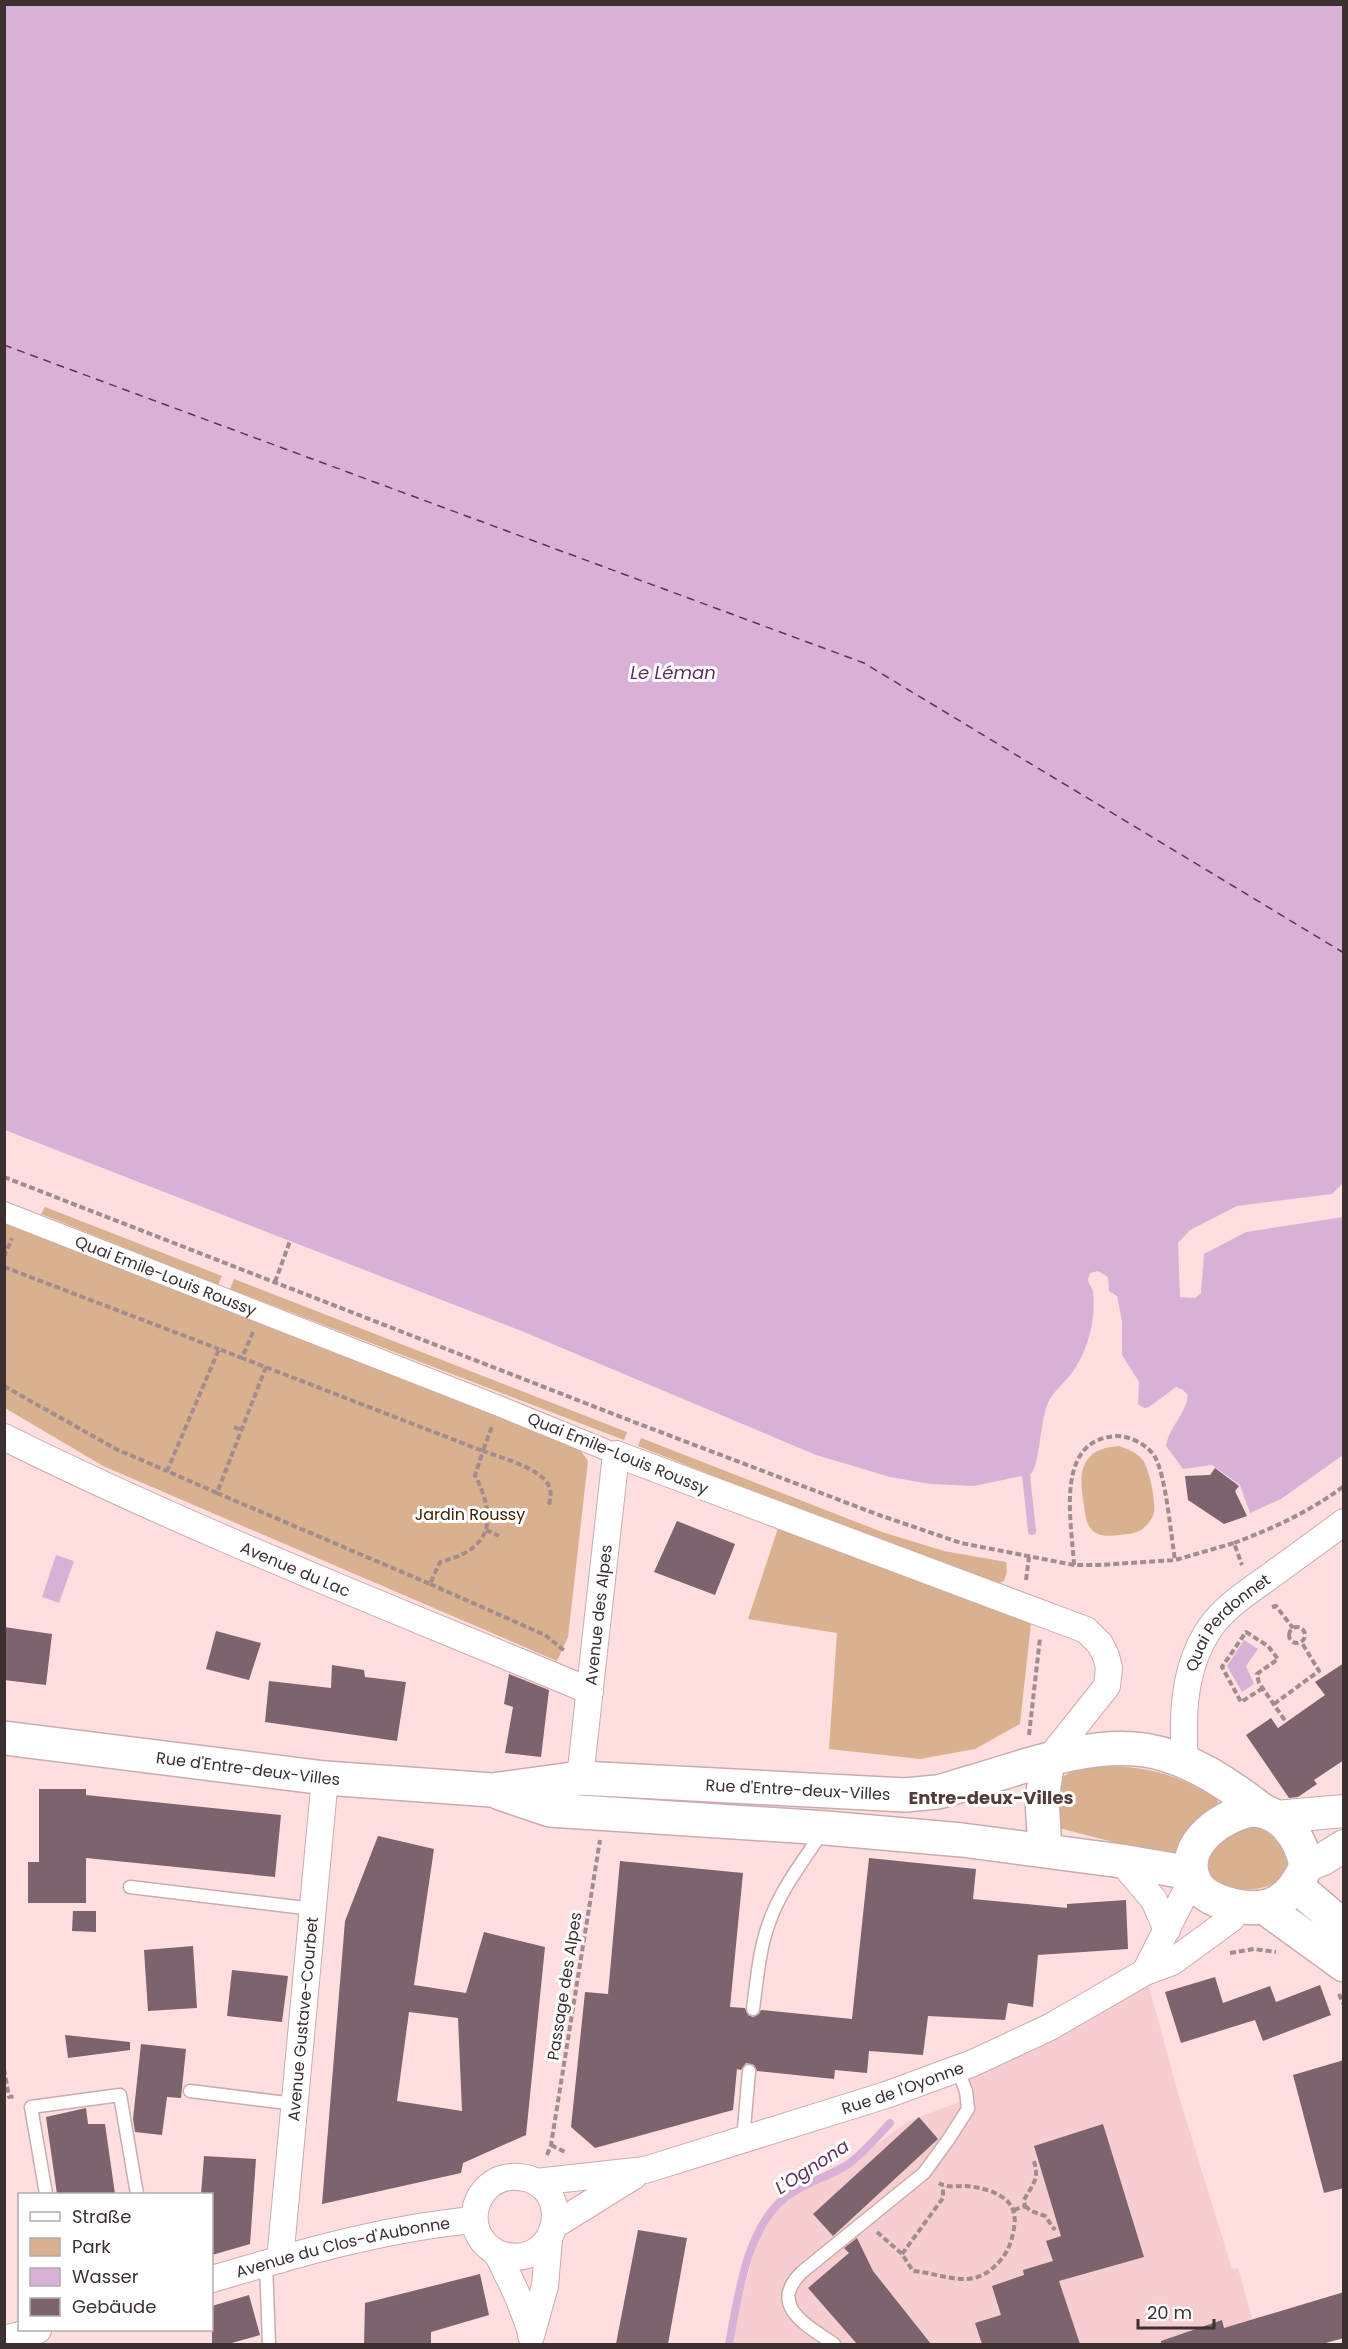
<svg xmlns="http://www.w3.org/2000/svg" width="1348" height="2349" viewBox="0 0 1348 2349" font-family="Poppins,sans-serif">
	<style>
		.built { fill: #f6ced0 }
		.green { fill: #dab18e }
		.water { fill: #dab1d6 }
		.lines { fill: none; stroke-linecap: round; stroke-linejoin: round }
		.stream { stroke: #dab1d6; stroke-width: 8 }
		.ferry { stroke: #612f5f; stroke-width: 1.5; stroke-dasharray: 8 6; stroke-linecap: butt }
		.building { fill: #7c636d; fill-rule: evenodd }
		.service-casing { stroke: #cbacad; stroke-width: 15 }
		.pedestrian-casing { stroke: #cbacad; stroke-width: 22 }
		.minor-casing { stroke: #cbacad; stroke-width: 28 }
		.tertiary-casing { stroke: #cbacad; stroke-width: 34 }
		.primary-casing { stroke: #cbacad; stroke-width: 36 }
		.path { stroke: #a38c8d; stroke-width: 4; stroke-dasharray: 6 3; stroke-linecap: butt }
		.service { stroke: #fff; stroke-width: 12 }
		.pedestrian { stroke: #fff; stroke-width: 20 }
		.minor { stroke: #fff; stroke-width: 26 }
		.tertiary { stroke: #fff; stroke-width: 32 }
		.primary { stroke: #fff; stroke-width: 33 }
		.labels { text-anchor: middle; stroke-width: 6; stroke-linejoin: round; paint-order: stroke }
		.street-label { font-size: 16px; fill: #3c3031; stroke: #fff }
		.park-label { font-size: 16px; fill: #3f2205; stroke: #fff }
		.water-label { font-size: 18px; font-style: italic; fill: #612f5f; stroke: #fff }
		.neighbourhood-label { font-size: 18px; font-weight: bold; fill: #543b3c; stroke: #fff }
	</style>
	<rect width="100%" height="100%" fill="#fededf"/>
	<path class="built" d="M 1145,1972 L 1180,2100 L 1232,2269 L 1238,2268 L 1259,2344 L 733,2344 L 739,2310 L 758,2238 L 767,2220 L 779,2206 L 796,2194 L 847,2166 L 907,2122 L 967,2099 L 957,2068 Z"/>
	<path class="green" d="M 45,1207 L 222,1276 L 218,1285 L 41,1214 Z
		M 5,1223 L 578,1447 L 588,1461 L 568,1637 L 557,1661 L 103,1466 L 5,1408 Z
		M 234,1279 L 627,1432 L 624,1440 L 230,1289 Z
		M 641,1438 L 882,1532 L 944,1551 L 1006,1562 L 1007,1572 L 1004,1581 L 996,1584 L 947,1568 L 638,1446 Z
		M 1119,1446 C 1127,1449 1136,1452 1142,1459 C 1149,1467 1156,1501 1154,1512 C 1153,1518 1147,1526 1141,1530 C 1135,1534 1126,1534 1119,1535 C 1110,1536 1100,1537 1093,1531 C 1086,1525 1085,1514 1084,1505 C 1078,1474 1080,1448 1119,1446 Z
		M 779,1525 L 942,1590 L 1031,1623 L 1020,1724 L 975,1749 L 920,1759 L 829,1749 L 837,1633 L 748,1619 Z
		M 1111,1766 C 1156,1768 1179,1776 1217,1799 L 1219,1806 L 1175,1858 L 1059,1828 C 1058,1773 1053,1770 1111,1766 Z
		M 1259,1824 L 1282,1839 L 1290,1863 C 1286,1870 1282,1879 1276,1883 C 1255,1893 1230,1891 1211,1879 L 1207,1861 L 1222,1835 Z"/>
	<path class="water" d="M 4,5 L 1343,5 L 1343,1183 L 1332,1194 L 1237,1206 L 1190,1230 L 1178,1243 L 1180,1297 L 1195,1298 L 1201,1293 L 1204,1254 L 1246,1232 L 1343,1217 L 1343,1455 L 1281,1499 L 1250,1513 L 1240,1485 L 1212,1465 L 1183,1469 L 1166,1446 C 1169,1427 1186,1414 1188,1395 L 1183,1390 L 1176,1387 L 1149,1407 L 1144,1408 L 1138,1404 L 1139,1382 L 1122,1355 L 1122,1321 L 1117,1296 L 1109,1291 L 1108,1277 L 1098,1271 L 1090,1273 L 1088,1280 C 1089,1285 1092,1287 1093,1292 C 1096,1320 1088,1352 1071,1374 C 1064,1383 1052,1393 1048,1403 C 1040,1421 1040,1464 1031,1474 L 974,1486 L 930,1484 L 890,1477 L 816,1455 L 524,1332 L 5,1130 Z
		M 56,1555 L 74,1561 L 59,1603 L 42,1597 Z
		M 1244,1640 L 1258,1649 L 1246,1666 L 1254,1684 L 1242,1692 L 1227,1666 Z"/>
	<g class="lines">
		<path class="stream" d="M 1026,1475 L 1032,1531
			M 729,2344 C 738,2298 746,2227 786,2197 C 804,2183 828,2177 847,2165 C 863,2154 876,2138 890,2123"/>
		<path class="ferry" d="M 4,345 L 864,663 L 1344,953"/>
	</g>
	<path class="building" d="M 1215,1468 L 1239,1486 L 1235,1491 L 1247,1516 L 1224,1524 L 1188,1500 L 1185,1476 L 1210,1475 Z
		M 677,1521 L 735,1544 L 715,1595 L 654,1572 Z
		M 4,1627 L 52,1634 L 46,1685 L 4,1680 Z
		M 216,1631 L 261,1643 L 249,1680 L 206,1669 Z
		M 1344,1663 L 1344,1760 L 1314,1780 L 1317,1784 L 1298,1797 L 1289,1798 L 1246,1735 L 1271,1718 L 1278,1728 L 1325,1695 L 1315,1682 Z
		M 332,1665 L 364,1670 L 365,1677 L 406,1682 L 397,1741 L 265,1722 L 269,1681 L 331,1688 Z
		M 509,1674 L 549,1690 L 541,1757 L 505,1753 L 513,1707 L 504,1704 Z
		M 39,1789 L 86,1789 L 86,1795 L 281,1815 L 275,1877 L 86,1858 L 86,1903 L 28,1903 L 28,1862 L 39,1862 Z
		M 378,1836 L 434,1849 L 414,1985 L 466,1993 L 484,1932 L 545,1947 L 526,2135 L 463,2163 L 461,2173 L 322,2204 L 345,1921 ZM 409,2012 L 458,2018 L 462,2111 L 397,2101 Z
		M 869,1858 L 976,1869 L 973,1899 L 1067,1908 L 1067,1904 L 1126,1900 L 1128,1949 L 1038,1955 L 1033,2007 L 1008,2003 L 1005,2020 L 928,2016 L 923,2055 L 869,2051 L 867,2073 L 835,2070 L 834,2079 L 757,2071 L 754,2065 L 746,2063 L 741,2070 L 737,2069 L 733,2110 L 595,2148 L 571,2127 L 585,1992 L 608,1994 L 620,1861 L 743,1873 L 730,2007 L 745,2008 L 748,2015 L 753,2017 L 759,2014 L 761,2010 L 852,2019 Z
		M 73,1911 L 96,1911 L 96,1932 L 72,1931 Z
		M 193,1946 L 197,2008 L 148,2011 L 144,1950 Z
		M 232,1970 L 288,1976 L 282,2022 L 227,2016 Z
		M 1215,1977 L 1223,2003 L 1270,1986 L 1276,2002 L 1320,1985 L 1331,2015 L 1263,2041 L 1255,2020 L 1181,2043 L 1165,1992 Z
		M 65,2035 L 130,2042 L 130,2050 L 68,2058 Z
		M 141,2044 L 186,2049 L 181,2098 L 167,2097 L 162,2135 L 135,2132 L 133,2119 Z
		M 1344,2060 L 1344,2188 L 1324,2193 L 1293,2075 Z
		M 86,2108 L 88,2124 L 105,2124 L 115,2194 L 57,2194 L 46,2117 Z
		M 919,2117 L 938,2139 L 833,2236 L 813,2214 Z
		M 1103,2124 L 1144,2257 L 1059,2281 L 1080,2344 L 982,2344 L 975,2323 L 1001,2315 L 992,2286 L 1024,2275 L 1023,2270 L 1053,2261 L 1046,2241 L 1061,2236 L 1034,2146 Z
		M 204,2156 L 256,2159 L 250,2244 L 212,2255 L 212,2194 L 201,2194 Z
		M 638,2230 L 687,2238 L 668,2344 L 616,2344 Z
		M 857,2238 L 873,2271 L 931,2344 L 857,2344 L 808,2288 L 849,2253 L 844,2248 Z
		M 480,2274 L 489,2315 L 431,2332 L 431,2344 L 364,2344 L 365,2303 Z
		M 1344,2292 L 1344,2338 L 1322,2344 L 1161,2344 L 1161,2341 L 1222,2320 L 1224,2328 Z
		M 249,2295 L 260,2335 L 228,2344 L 212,2344 L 212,2306 Z"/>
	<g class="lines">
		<defs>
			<path id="service" d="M 130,1887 L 313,1909
				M 753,2009 C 757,1980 759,1950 769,1923 C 780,1890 804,1860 823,1831
				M 190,2091 L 295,2104
				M 743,2140 L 749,2071
				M 46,2194 L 31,2107 L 120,2095 L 137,2194
				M 266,2263 L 269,2344
				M 834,2344 C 808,2326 767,2306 802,2272 L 924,2173 L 948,2140 L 968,2109 L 966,2091 L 957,2068"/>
			<g id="pedestrian">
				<path id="s1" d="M 4,1212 L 499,1406 L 616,1454"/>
			</g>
			<g id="minor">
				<path id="s2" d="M 4,1437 C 195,1532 394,1609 590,1691"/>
				<path id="s3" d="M 1185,1762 C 1182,1717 1183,1667 1210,1628 C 1225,1606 1251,1590 1273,1574 C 1296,1557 1320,1540 1344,1522"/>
				<path id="s4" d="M 580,1778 L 616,1454 L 1086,1630 L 1100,1644 L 1106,1656 L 1109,1668 L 1107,1686 L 1048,1760"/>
				<path d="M 1121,1861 L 1154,1900 L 1167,1930"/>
				<path d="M 1145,1972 L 1184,1895 L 1196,1882"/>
				<path id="s5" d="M 536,2182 L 645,2170 L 886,2095 L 973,2063 L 1050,2027 L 1145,1972 L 1172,1962 L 1231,1919 L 1239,1908"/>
				<path d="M 555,2225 L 634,2176"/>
				<path d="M 496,2253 C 561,2276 577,2182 519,2177 C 508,2176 497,2179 489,2186 C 473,2200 470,2224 482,2240 C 485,2246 491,2248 495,2252 C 500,2257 503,2266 506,2272 C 517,2292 524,2311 531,2332"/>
				<path id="s6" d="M 280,2260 L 325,1778"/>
				<path id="s7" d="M 212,2279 C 297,2254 385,2228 474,2220"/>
				<path d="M 531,2336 L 545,2286 L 549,2239"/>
				<path d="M 4,2339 L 38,2330"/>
			</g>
			<path id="tertiary" d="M 1276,1817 L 1344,1811
				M 1306,1866 L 1323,1859 L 1344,1846"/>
			<g id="primary">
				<path id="s8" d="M 4,1738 L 325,1778 L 492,1790 L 580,1778 L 905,1795 C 915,1794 926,1793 937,1792 C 948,1790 960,1785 972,1782 C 1027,1766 1087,1742 1145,1750 C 1189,1757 1228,1784 1262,1810"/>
				<path d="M 500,1793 L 550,1810 L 826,1828 L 962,1840 L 1121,1861 L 1191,1873"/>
				<path d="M 1251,1810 C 1282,1810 1301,1838 1306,1866 C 1289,1905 1265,1915 1225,1903 C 1215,1900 1205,1896 1198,1887 C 1173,1850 1219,1816 1251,1810 Z"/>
				<path d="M 1045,1850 L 1042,1799 L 1048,1760"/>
				<path d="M 1296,1886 L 1344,1927"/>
				<path d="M 1264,1907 L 1344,1965"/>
			</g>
		</defs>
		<use href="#service" class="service-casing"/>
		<use href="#pedestrian" class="pedestrian-casing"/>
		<use href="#minor" class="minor-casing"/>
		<use href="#tertiary" class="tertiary-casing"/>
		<use href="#primary" class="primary-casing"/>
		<path class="path" d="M 4,1177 L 634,1422 L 879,1515 L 961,1543 L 1074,1565 L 1099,1565 L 1175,1560 L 1234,1543 L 1242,1565
			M 4,1257 L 12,1238
			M 4,1267 L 219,1349
			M 275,1282 L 290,1241
			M 253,1332 L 242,1358 L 483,1451 L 492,1426
			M 266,1367 L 217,1493 L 430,1584 L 440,1562 C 493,1549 497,1519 475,1475 L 483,1451 C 501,1458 541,1468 549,1486 C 552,1492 550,1498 549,1505
			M 4,1386 L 116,1449 L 167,1471
			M 234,1427 L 241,1430
			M 217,1493 L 167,1471 L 219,1349 L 242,1358
			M 486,1530 L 499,1536
			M 1234,1543 C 1274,1528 1309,1512 1344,1486
			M 1074,1565 C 1072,1523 1053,1439 1117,1436 C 1130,1436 1148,1445 1155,1457 C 1166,1476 1171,1536 1175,1560
			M 1026,1580 L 1029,1557
			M 430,1584 L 545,1635 L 566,1652
			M 1272,1607 L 1276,1606 L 1293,1628
			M1289 1635a8 8 0 1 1 16 0a8 8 0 1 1-16 0Z
			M 1263,1688 L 1241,1702 L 1222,1667 L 1246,1632 L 1268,1646 L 1278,1659 L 1257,1674 L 1259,1683 L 1286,1722
			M 1274,1704 L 1319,1671 L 1302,1643
			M 1029,1735 L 1040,1638
			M 1230,1953 L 1254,1949 L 1276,1952
			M 1339,1994 L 1344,2005
			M 4,2069 L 9,2097 L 16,2096
			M 551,2145 L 567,2153
			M 547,2155 L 551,2145 L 600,1840
			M 1025,2206 L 1031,2211 L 1045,2216 L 1055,2230
			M 1014,2210 L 1025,2206 L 1024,2200 C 1034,2182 1040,2179 1033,2158
			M 877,2232 L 902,2254 L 913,2271 C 947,2274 972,2292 999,2262 C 1007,2253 1011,2244 1013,2233 C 1016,2220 1016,2208 1005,2199 C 995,2191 979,2187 966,2186 C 957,2186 946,2188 939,2183
			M 902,2254 L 943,2198 L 943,2186"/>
		<use href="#service" class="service"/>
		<use href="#pedestrian" class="pedestrian"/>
		<use href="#minor" class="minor"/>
		<use href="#tertiary" class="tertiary"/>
		<use href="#primary" class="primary"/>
	</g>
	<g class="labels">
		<g class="street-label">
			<text dy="6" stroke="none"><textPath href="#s1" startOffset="174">Quai Emile-Louis Roussy</textPath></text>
			<text transform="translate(618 1453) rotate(22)" y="6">Quai Emile-Louis Roussy</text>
			<text dy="6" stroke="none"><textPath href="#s2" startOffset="320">Avenue du Lac</textPath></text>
			<text dy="6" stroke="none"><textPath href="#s4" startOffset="164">Avenue des Alpes</textPath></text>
			<text dy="6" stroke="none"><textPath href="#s3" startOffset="154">Quai Perdonnet</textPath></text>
			<text dy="6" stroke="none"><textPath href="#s8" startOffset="246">Rue d'Entre-deux-Villes</textPath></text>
			<text dy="6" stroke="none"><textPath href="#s8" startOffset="798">Rue d'Entre-deux-Villes</textPath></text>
			<text transform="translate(564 1986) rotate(-81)" y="6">Passage des Alpes</text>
			<text dy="6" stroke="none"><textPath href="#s6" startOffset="242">Avenue Gustave-Courbet</textPath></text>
			<text dy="6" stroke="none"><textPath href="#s5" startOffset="380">Rue de l'Oyonne</textPath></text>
			<text dy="6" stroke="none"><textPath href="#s7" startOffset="135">Avenue du Clos-d'Aubonne</textPath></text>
		</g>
		<g class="park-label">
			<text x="470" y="1520">Jardin Roussy</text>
		</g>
		<g class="water-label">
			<text x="673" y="679">Le Léman</text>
			<text transform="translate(812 2167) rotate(-33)" y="6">L'Ognona</text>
		</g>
		<g class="neighbourhood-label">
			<text x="991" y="1804">Entre-deux-Villes</text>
		</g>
	</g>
	<rect width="1348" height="2349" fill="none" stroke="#3c3031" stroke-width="12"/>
	<rect x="18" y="2193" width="195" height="138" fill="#ffffff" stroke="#b1acad" stroke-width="1.5"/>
	<rect x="30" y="2212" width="30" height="9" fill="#ffffff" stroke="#b1acad" stroke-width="1.5"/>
	<text x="72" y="2223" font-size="18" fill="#3c3031">Straße</text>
	<rect x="30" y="2238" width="30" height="18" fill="#dab18e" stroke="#b1acad" stroke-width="1.5"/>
	<text x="72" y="2253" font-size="18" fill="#3c3031">Park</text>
	<rect x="30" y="2268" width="30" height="18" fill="#dab1d6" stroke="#b1acad" stroke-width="1.5"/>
	<text x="72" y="2283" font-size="18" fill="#3c3031">Wasser</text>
	<rect x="30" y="2298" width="30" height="18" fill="#7c636d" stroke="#b1acad" stroke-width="1.5"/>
	<text x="72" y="2313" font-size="18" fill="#3c3031">Gebäude</text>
	<path d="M1138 2319v9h76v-9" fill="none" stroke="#3c3031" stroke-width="3"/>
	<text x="1147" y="2319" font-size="18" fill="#3c3031" stroke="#ffffff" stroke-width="4.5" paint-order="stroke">20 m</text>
</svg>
